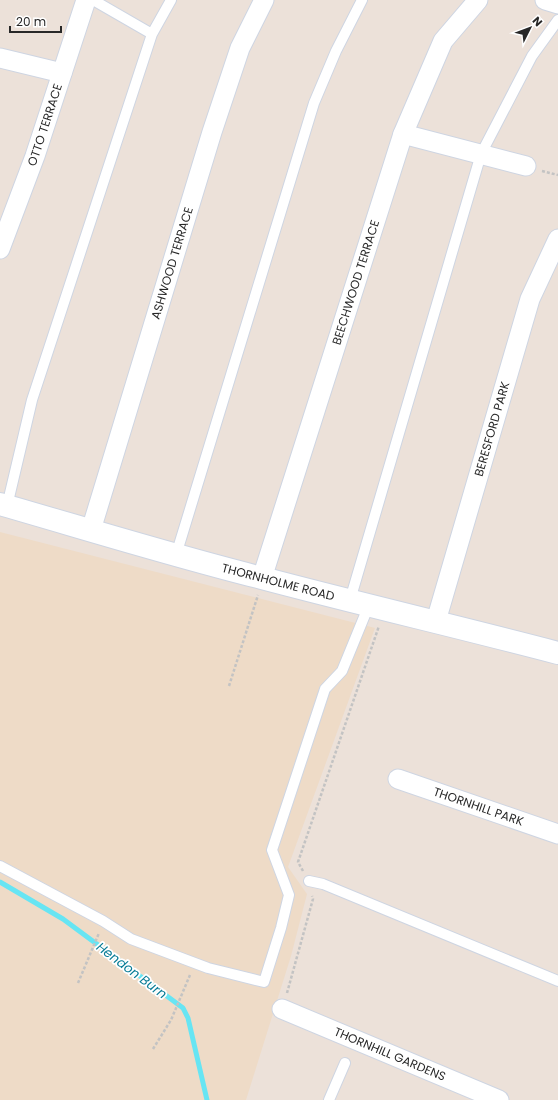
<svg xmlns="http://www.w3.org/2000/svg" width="558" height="1100" viewBox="0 0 558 1100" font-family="Poppins,sans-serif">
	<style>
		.education { fill: #eedbc7 }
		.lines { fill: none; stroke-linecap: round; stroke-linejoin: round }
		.stream { stroke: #67e5f3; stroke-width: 5 }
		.lane-casing { stroke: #ced5e2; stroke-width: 12 }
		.street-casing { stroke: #ced5e2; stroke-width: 21 }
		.secondary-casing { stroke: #ced5e2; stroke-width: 24 }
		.path { stroke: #c3c3c3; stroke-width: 2.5; stroke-dasharray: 3 2; stroke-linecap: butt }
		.lane { stroke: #fff; stroke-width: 10 }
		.street { stroke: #fff; stroke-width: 19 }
		.secondary { stroke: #fff; stroke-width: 22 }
		.labels { text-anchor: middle; stroke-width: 3.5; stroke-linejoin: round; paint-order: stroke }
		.street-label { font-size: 12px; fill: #282828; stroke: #fff }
		.water-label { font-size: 13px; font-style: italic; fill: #087c96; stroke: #fff }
	</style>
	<rect width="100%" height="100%" fill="#ece1d9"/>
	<path class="education" d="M 0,532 L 375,628 L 288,867 L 307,894 L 291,956 L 246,1100 L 0,1100 Z"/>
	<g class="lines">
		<path class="stream" d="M 0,882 L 63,919 L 183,1008 L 188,1018 L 207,1100"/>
		<defs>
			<path id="lane" d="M 93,0 L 152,34
				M 7,506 L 32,400 L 152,34 L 171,0
				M 176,555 L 314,103 L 336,51 L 362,0
				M 350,600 L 481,154 L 532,56 L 558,20
				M 0,866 L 103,921 L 131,939 L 208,968 L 264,982 L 281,928 L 289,895 L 272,850 L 325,689 L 342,671 L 369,605
				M 309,881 L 323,884 L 558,981
				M 329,1100 L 345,1063"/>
			<g id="street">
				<path d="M 545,0 L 558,4"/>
				<path d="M 0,58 L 62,73"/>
				<path d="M 403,134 L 526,166"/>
				<path id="s1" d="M 0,249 L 35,156 L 86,0"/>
				<path id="s2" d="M 91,530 L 212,132 L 240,48 L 264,0"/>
				<path id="s3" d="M 262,578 L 403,134 L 443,41 L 478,0"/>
				<path id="s4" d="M 436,621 L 530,299 L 558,239"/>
				<path id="s5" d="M 398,779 L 558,834"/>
				<path id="s6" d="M 282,1009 L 499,1100"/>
			</g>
			<g id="secondary">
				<path id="s7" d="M 0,504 C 87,529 174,556 262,578 C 360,604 459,627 558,653"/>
			</g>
		</defs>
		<use href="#lane" class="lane-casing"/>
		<use href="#street" class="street-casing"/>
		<use href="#secondary" class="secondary-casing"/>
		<path class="path" d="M 542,171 L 558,175
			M 229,686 L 258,595
			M 303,871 L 298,862 L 379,626
			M 78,983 L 99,933
			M 287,993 L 313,899 L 312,896
			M 153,1049 L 171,1020 L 190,975"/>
		<use href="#lane" class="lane"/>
		<use href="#street" class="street"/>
		<use href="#secondary" class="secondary"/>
	</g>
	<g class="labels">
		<g class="street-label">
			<text dy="4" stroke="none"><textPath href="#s1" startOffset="132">OTTO TERRACE</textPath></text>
			<text dy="4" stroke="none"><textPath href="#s2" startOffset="279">ASHWOOD TERRACE</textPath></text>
			<text dy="4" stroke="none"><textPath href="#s3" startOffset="310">BEECHWOOD TERRACE</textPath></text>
			<text dy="4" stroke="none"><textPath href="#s4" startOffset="200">BERESFORD PARK</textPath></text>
			<text dy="4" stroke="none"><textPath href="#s7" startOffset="289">THORNHOLME ROAD</textPath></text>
			<text dy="4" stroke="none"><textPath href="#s5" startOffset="85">THORNHILL PARK</textPath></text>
			<text dy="4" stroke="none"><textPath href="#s6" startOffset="117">THORNHILL GARDENS</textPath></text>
		</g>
		<g class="water-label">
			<text transform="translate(132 970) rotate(37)" y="5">Hendon Burn</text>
		</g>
	</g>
	<g transform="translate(530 28) rotate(48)" stroke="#ffffff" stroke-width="3" paint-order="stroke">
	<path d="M0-3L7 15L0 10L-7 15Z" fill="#282828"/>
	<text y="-6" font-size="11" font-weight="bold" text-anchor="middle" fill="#282828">N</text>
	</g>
	<path d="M10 26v6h51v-6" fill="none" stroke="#282828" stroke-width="2"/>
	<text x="16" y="26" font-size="12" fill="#282828" stroke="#ffffff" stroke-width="3" paint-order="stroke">20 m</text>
</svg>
